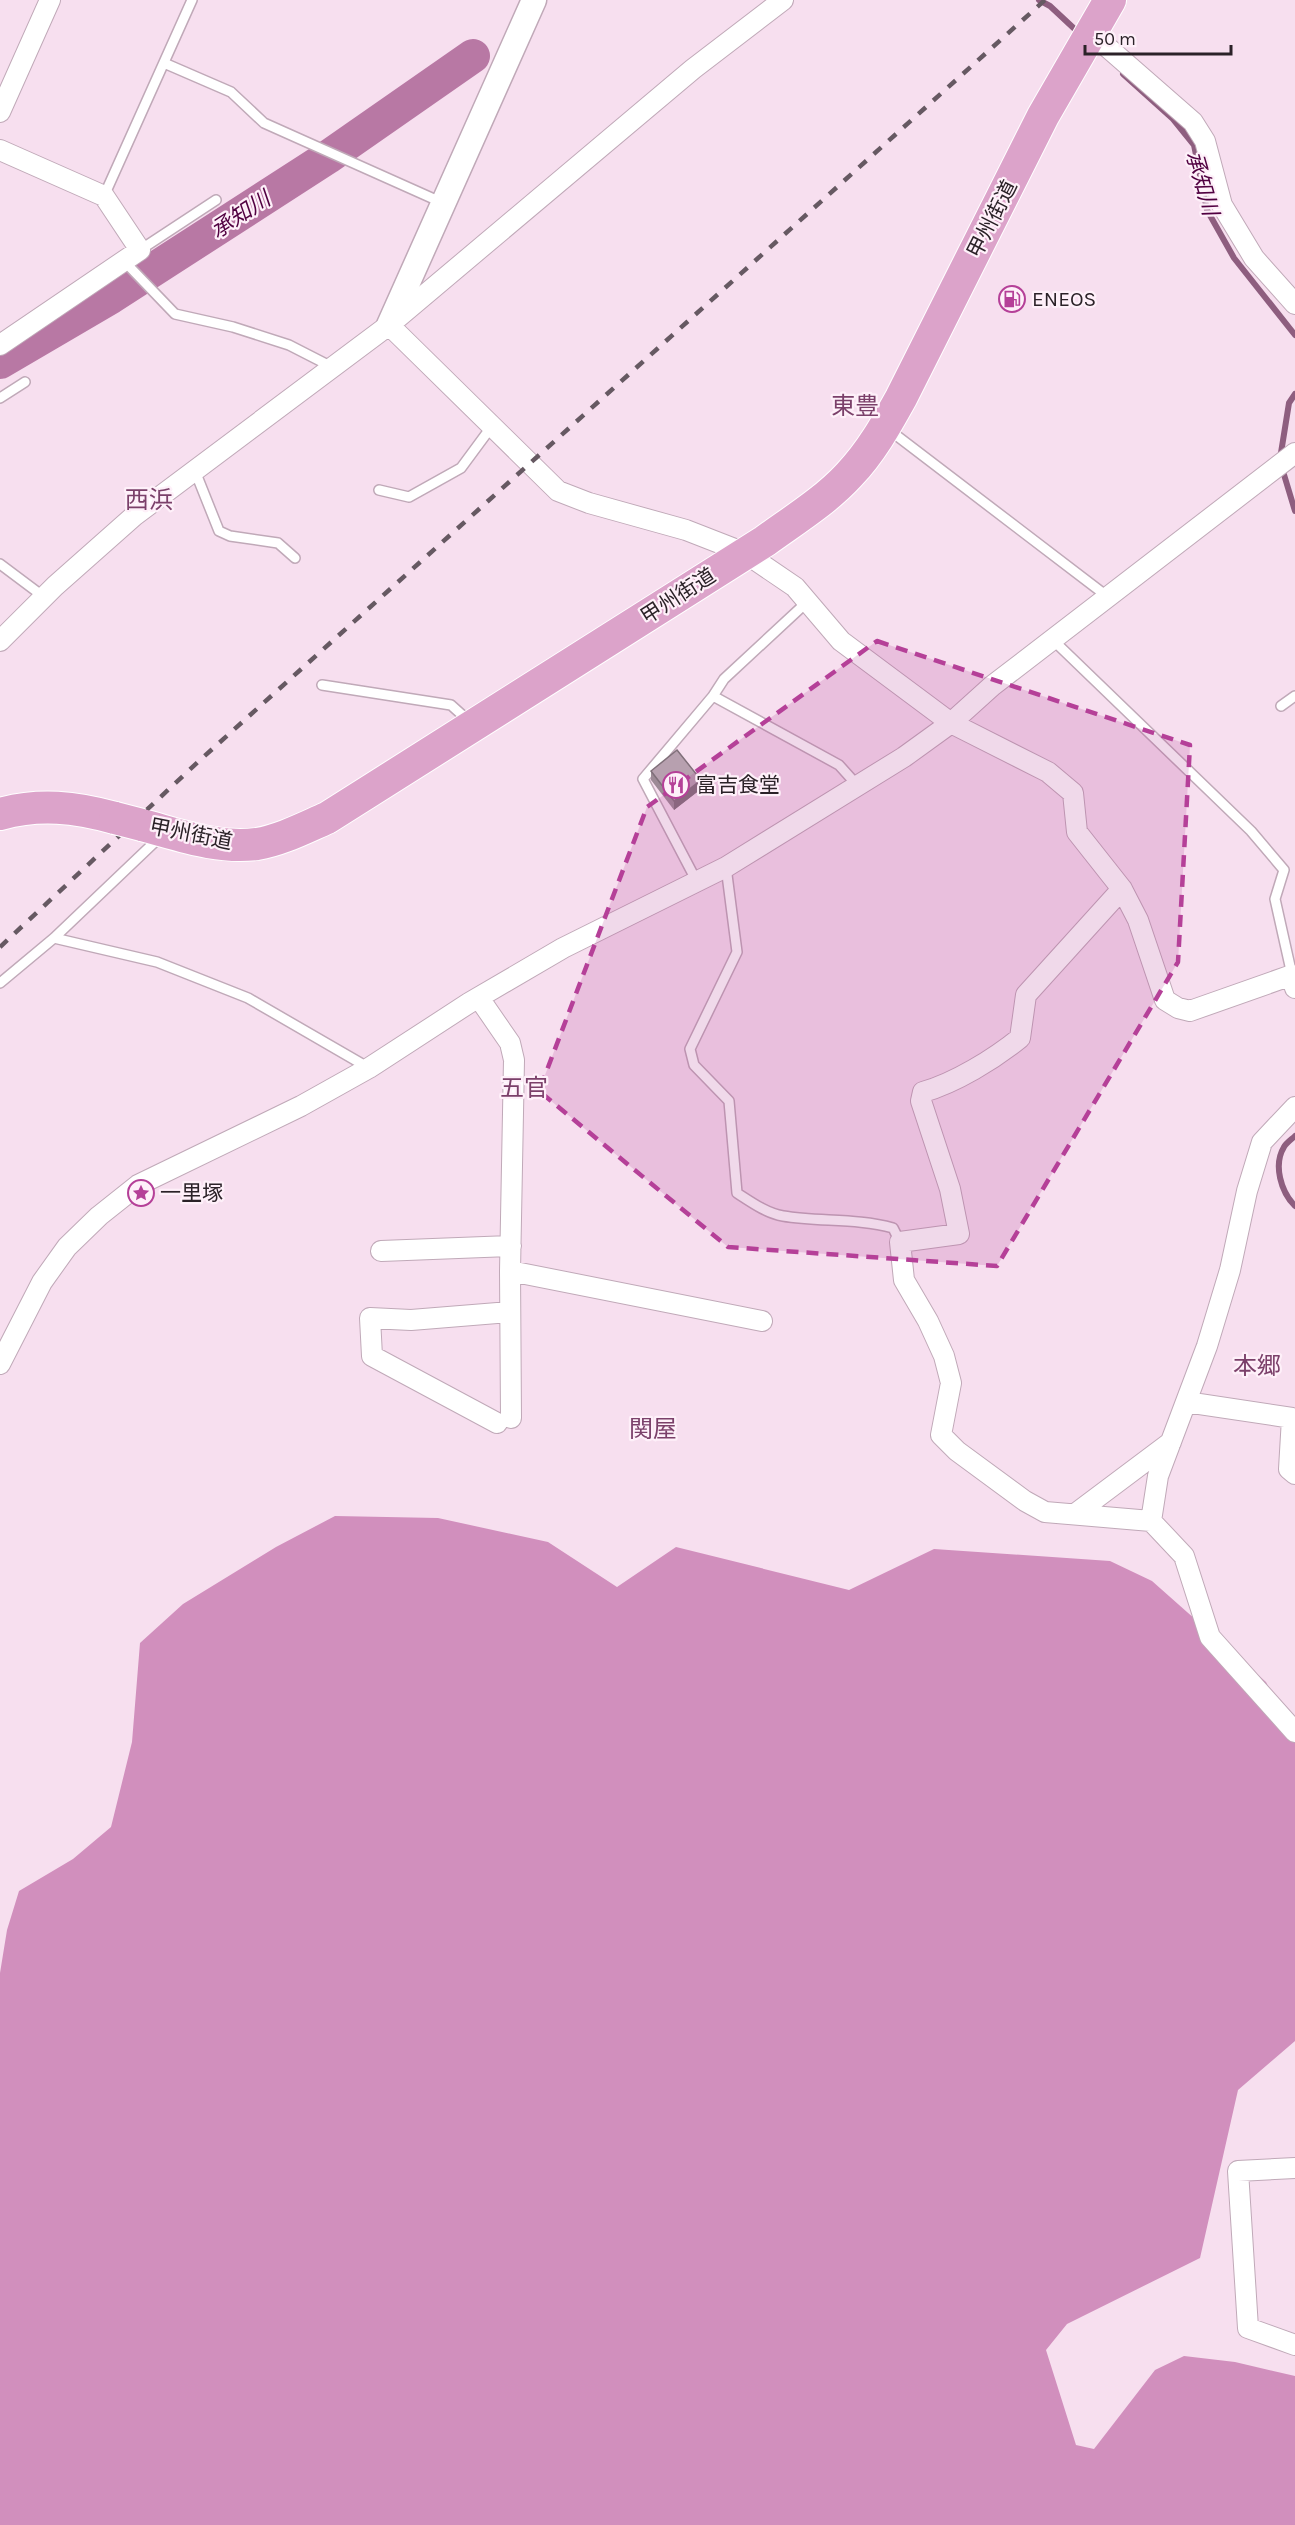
<svg xmlns="http://www.w3.org/2000/svg" width="1295" height="2525" viewBox="0 0 1295 2525" font-family="Karla,'Noto Sans JP',sans-serif">
	<style>
		.forest { fill: #d18fbd }
		.lines { fill: none; stroke-linecap: round; stroke-linejoin: round }
		.stream { stroke: #8e5e7f; stroke-width: 6 }
		.river { stroke: #b878a4; stroke-width: 34 }
		.service-casing { stroke: #c0a9b8; stroke-width: 12 }
		.minor-casing { stroke: #c0a9b8; stroke-width: 22 }
		.tertiary-casing { stroke: #c0a9b8; stroke-width: 27 }
		.trunk-casing { stroke: #fff; stroke-width: 34 }
		.service { stroke: #fff; stroke-width: 9 }
		.minor { stroke: #fff; stroke-width: 20 }
		.tertiary { stroke: #fff; stroke-width: 24 }
		.trunk { stroke: #dca3ca; stroke-width: 32 }
		.rail { stroke: #665962; stroke-width: 4.5; stroke-dasharray: 10 10; stroke-linecap: butt }
		.trunk-bridge-casing { stroke: #fff; stroke-width: 34; stroke-linecap: butt }
		.trunk-bridge { stroke: #dca3ca; stroke-width: 32 }
		.wall { fill: #9d8a96 }
		.shaded-wall { fill: #80707a }
		.building { fill: #b7a0af; stroke: #80707a; stroke-width: 1.5 }
		.marked { fill: #b54098; fill-opacity: 0.2; stroke: #b54098; stroke-width: 4.5; stroke-dasharray: 12 8; stroke-linejoin: round }
		.labels { text-anchor: middle; stroke-width: 4.5; stroke-linejoin: round; paint-order: stroke }
		.street-label { font-size: 21px; fill: #2b2228; stroke: #fef0f9 }
		.poi-label { font-size: 21px; fill: #2b2228; stroke: #fef0f9; text-anchor: start }
		.water-label { font-size: 22px; font-style: italic; fill: #510041; stroke: #fef0f9 }
		.quarter-label { font-size: 24px; fill: #7b406a; stroke: #fef0f9 }
	</style>
	<rect width="100%" height="100%" fill="#f7dfef"/>
	<path class="forest" d="M 335,1516 L 438,1518 L 548,1542 L 617,1587 L 676,1547 L 849,1590 L 934,1549 L 1110,1561 L 1152,1581 L 1266,1682 L 1295,1740 L 1295,2041 L 1238,2090 L 1200,2258 L 1067,2324 L 1046,2350 L 1076,2445 L 1094,2449 L 1155,2370 L 1184,2356 L 1235,2362 L 1295,2376 L 1295,2525 L 0,2525 L 0,1973 L 7,1930 L 19,1891 L 73,1859 L 111,1827 L 132,1742 L 140,1643 L 183,1604 L 276,1547 Z"/>
	<g class="lines">
		<path class="stream" d="M 1039,0 L 1050,6 L 1080,34
			M 1123,74 L 1173,119 L 1194,145 L 1207,210 L 1234,258 L 1295,335
			M 1280,459 L 1289,403 L 1295,394
			M 1282,468 L 1295,511
			M 1295,1136 C 1292,1139 1286,1143 1284,1147 C 1273,1165 1281,1192 1295,1206"/>
		<path class="river" d="M 0,362 L 111,297 L 328,157 L 473,56"/>
		<defs>
			<path id="service" d="M 164,63 L 231,92 L 264,123 L 443,203
				M 104,196 L 192,0
				M 140,250 L 216,200
				M 124,261 L 175,314 L 233,327 L 289,345 L 332,367
				M 0,398 L 25,382
				M 888,429 L 1108,597
				M 195,471 L 219,531 L 230,536 L 278,543 L 295,558
				M 379,490 L 409,497 L 461,468 L 492,426
				M 0,564 L 44,597
				M 1053,640 L 1251,831 L 1284,870 L 1275,899 L 1292,975
				M 322,685 L 451,705 L 471,723
				M 713,696 L 839,765 L 857,785
				M 1281,706 L 1295,696
				M 726,867 L 737,952 L 690,1049 L 694,1065 L 729,1101 L 737,1193 C 751,1202 766,1213 783,1216 C 819,1222 857,1218 893,1228 L 900,1242
				M 696,880 L 643,779 L 713,696 L 724,679 L 807,602
				M 54,938 L 157,962 L 248,998 L 369,1068
				M 0,983 L 54,938 L 160,837"/>
			<path id="minor" d="M 1090,32 L 1193,122 L 1205,141 L 1222,205 L 1254,258 L 1295,304
				M 0,112 L 50,0
				M 0,150 L 104,196 L 140,250 L 0,345
				M 389,325 L 558,491 L 589,503 L 686,530 L 745,553 L 795,587 L 841,641 L 951,723 L 1048,772 L 1073,793 L 1077,832 L 1122,889 L 1138,920 L 1165,1000 L 1178,1008 L 1190,1011 L 1292,975 L 1295,988
				M 0,641 L 55,586 L 134,516 L 389,325 L 693,69 L 783,0
				M 1122,889 L 1026,995 L 1020,1038 C 994,1059 955,1083 923,1092 L 921,1101 L 950,1189 L 959,1234 L 900,1242 L 904,1280 L 928,1321 L 944,1356 L 951,1383 L 941,1435 L 957,1451 L 1025,1501 L 1045,1512 L 1151,1521
				M 479,998 L 510,1043 L 514,1060 L 510,1271 L 511,1418
				M 1295,1107 L 1262,1142 L 1247,1191 L 1230,1270 L 1207,1346 L 1158,1476 L 1151,1521 L 1184,1556 L 1210,1637 L 1295,1732
				M 381,1251 L 511,1246
				M 510,1271 L 762,1321
				M 0,1364 L 42,1282 L 67,1247 L 99,1216 L 138,1185 L 301,1106 L 369,1068 L 469,1003 L 563,948 L 726,867 L 904,757 L 951,723 L 992,686 L 1295,453
				M 1186,1402 L 1292,1418 L 1289,1469 L 1295,1474
				M 497,1423 L 372,1356 L 370,1318 L 411,1320 L 510,1312
				M 1075,1514 L 1171,1442
				M 1295,2168 L 1238,2171 L 1248,2328 L 1295,2345"/>
			<path id="tertiary" d="M 389,325 L 534,0"/>
			<path id="trunk" d="M 0,814 C 40,803 75,807 115,818
				M 142,825 C 180,835 217,849 257,844 C 281,840 304,828 327,818 L 765,541 C 794,520 825,501 849,475 C 871,452 886,425 901,398 L 1043,116 L 1110,0"/>
		</defs>
		<use href="#service" class="service-casing"/>
		<use href="#minor" class="minor-casing"/>
		<use href="#tertiary" class="tertiary-casing"/>
		<use href="#trunk" class="trunk-casing"/>
		<use href="#service" class="service"/>
		<use href="#minor" class="minor"/>
		<use href="#tertiary" class="tertiary"/>
		<use href="#trunk" class="trunk"/>
		<path class="rail" d="M 0,947 L 199,761 L 1045,0"/>
		<defs>
			<path id="trunk-bridge" d="M 115,818 L 142,825"/>
		</defs>
		<use href="#trunk-bridge" class="trunk-bridge-casing"/>
		<use href="#trunk-bridge" class="trunk-bridge"/>
	</g>
	<path class="wall" d="M 651,771 L 701,789 L 674,810 L 651,780 Z"/>
	<path class="shaded-wall" d="M 701,780 L 701,789 L 674,810 L 674,801 Z"/>
	<path class="building" d="M 677,750 L 701,780 L 674,801 L 651,771 Z"/>
	<path class="marked" d="M 877,641 L 1190,745 L 1178,962 L 997,1266 L 728,1247 L 539,1091 L 647,807 Z"/>
	<defs>
		<symbol id="fuel-ring" viewBox="-11 -11 22 22"><circle r="9.5" fill="#fef0f9" stroke="#b54098" stroke-width="1.5"/><path d="M-5.5-6h7V0h2V4h1.3V-2.5L3-4.5l.8-.8L6-3V5H2.5V1h-1V6h-7ZM-4.2-4.7v3.2H.2V-4.7Z" fill="#b54098"/></symbol>
		<symbol id="restaurant-ring" viewBox="-11 -11 22 22"><circle r="9.5" fill="#fef0f9" stroke="#b54098" stroke-width="1.5"/><path d="M-5-6h1v4h1v-4h1v4h1v-4h1v5L-1.5 .5V6h-2V.5L-5-1ZM5-6V6H3V1.5H1.5Q1.5-4 5-6Z" fill="#b54098"/></symbol>
		<symbol id="sight-ring" viewBox="-11 -11 22 22"><circle r="9.5" fill="#fef0f9" stroke="#b54098" stroke-width="1.5"/><path d="M0-6L1.8-2.2L6-1.7L2.9 1.2L3.7 5.4L0 3.3L-3.7 5.4L-2.9 1.2L-6-1.7L-1.8-2.2Z" fill="#b54098"/></symbol>
	</defs>
	<g fill-rule="evenodd">
		<use href="#fuel-ring" x="997" y="284" width="30" height="30"/>
		<use href="#restaurant-ring" x="661" y="770" width="30" height="30"/>
		<use href="#sight-ring" x="126" y="1178" width="30" height="30"/>
	</g>
	<g class="labels">
		<g class="street-label">
			<text transform="translate(992 219) rotate(-63)" y="7">甲州街道</text>
			<text transform="translate(678 596) rotate(-33)" y="7">甲州街道</text>
			<text transform="translate(191 834) rotate(11)" y="7">甲州街道</text>
		</g>
		<g class="poi-label">
			<text x="1032" y="306">ENEOS</text>
			<text x="696" y="792">富吉食堂</text>
			<text x="160" y="1200">一里塚</text>
		</g>
		<g class="water-label">
			<text transform="translate(1203 183) rotate(74)" y="8">承知川</text>
			<text transform="translate(240 214) rotate(-33)" y="8">承知川</text>
		</g>
		<g class="quarter-label">
			<text x="855" y="414">東豊</text>
			<text x="149" y="508">西浜</text>
			<text x="524" y="1096">五官</text>
			<text x="1257" y="1374">本郷</text>
			<text x="653" y="1437">関屋</text>
		</g>
	</g>
	<path d="M1085 45v9h146v-9" fill="none" stroke="#2b2228" stroke-width="3"/>
	<text x="1094" y="45" font-size="18" fill="#2b2228" stroke="#fef0f9" stroke-width="4.5" paint-order="stroke">50 m</text>
</svg>
